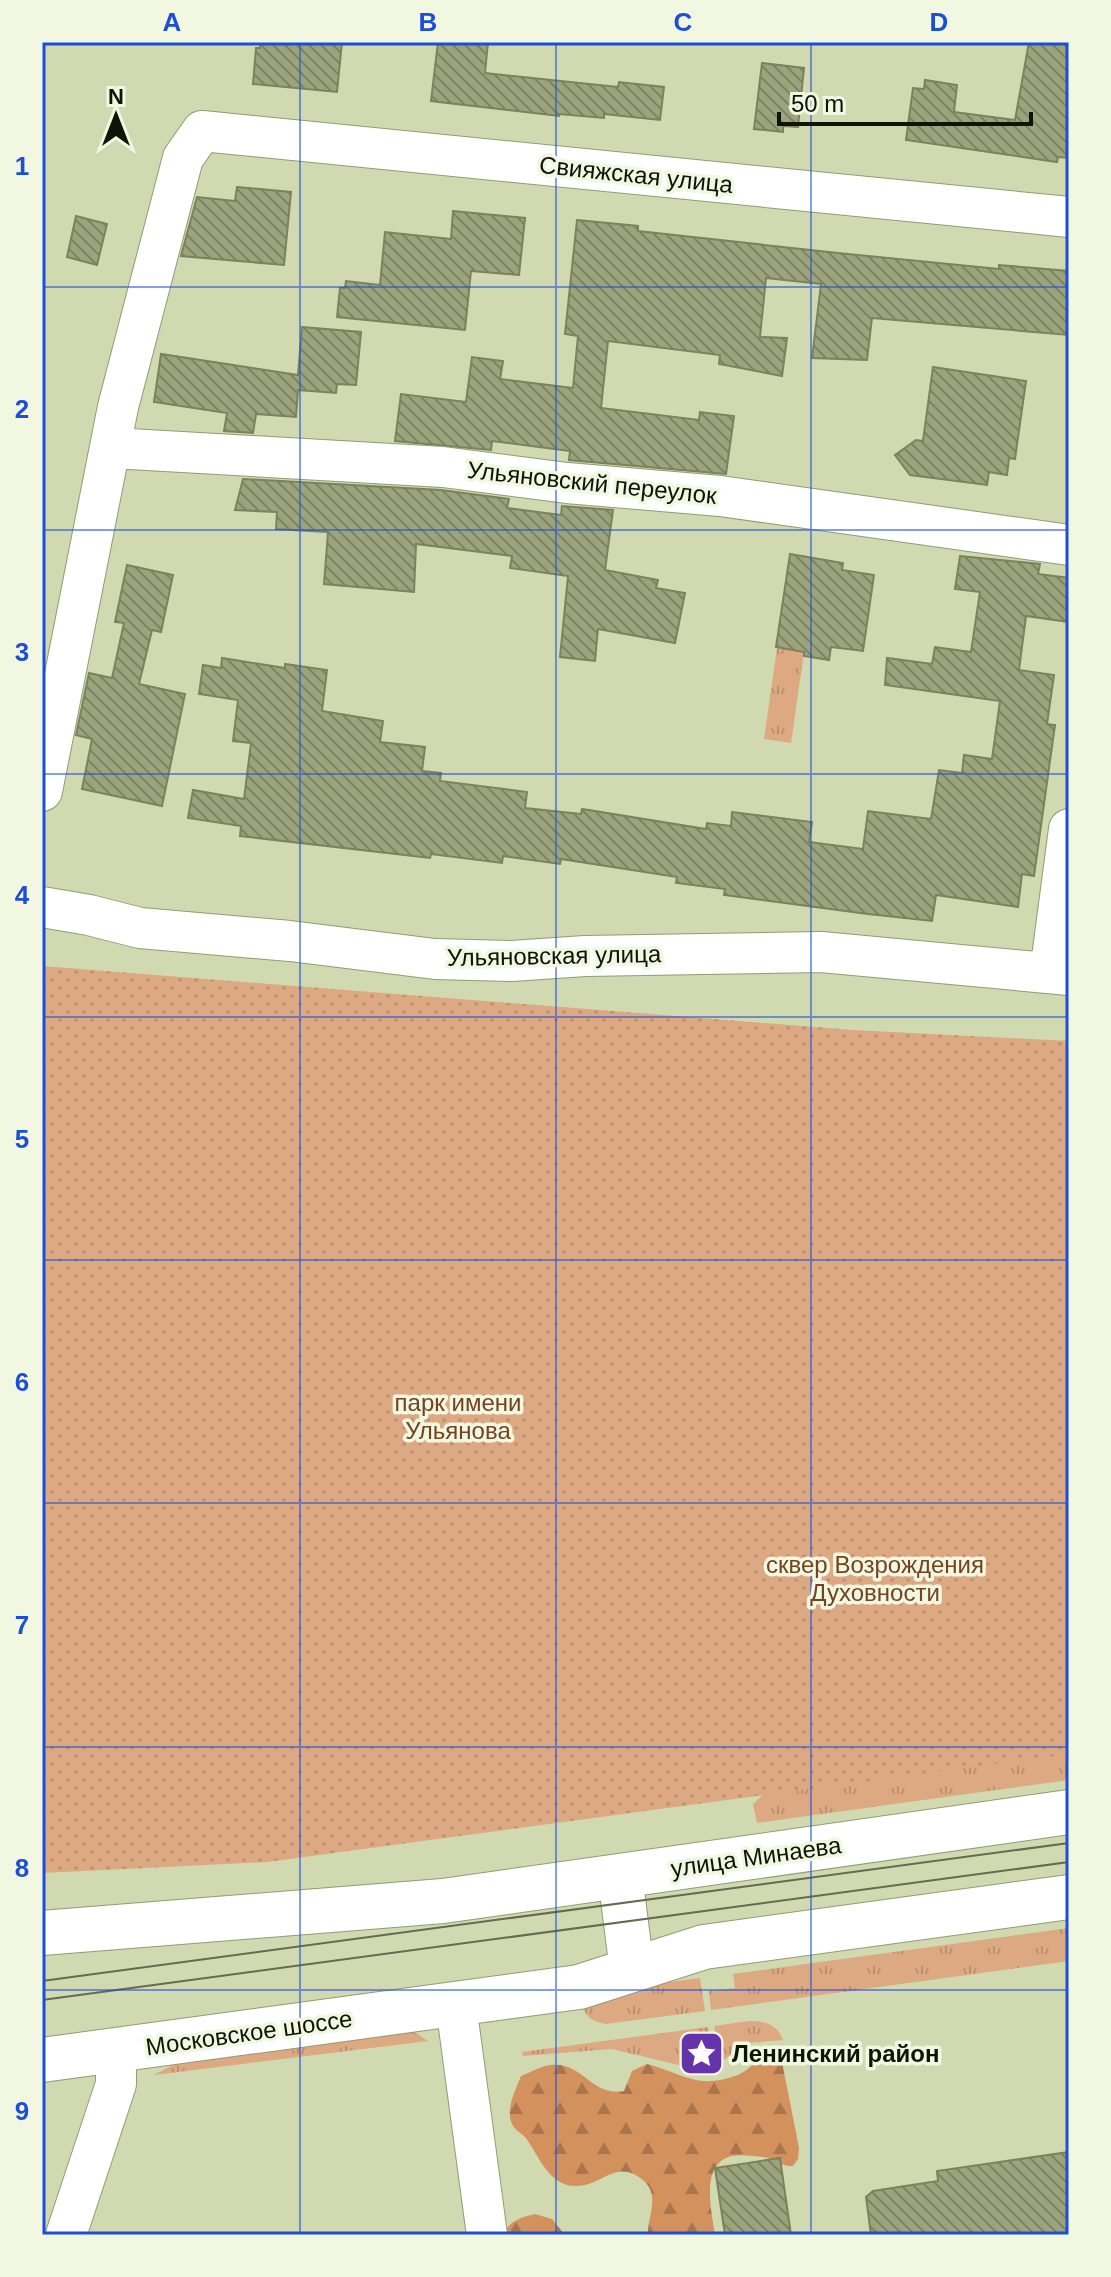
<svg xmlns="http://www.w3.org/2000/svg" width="1111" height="2277" viewBox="0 0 1111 2277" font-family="Arial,sans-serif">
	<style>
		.grass { fill: url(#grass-tufts) }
		.forest { fill: url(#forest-firs) }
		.park { fill: url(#park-dots) }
		.building { fill: url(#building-back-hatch); stroke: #7b825c; stroke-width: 2 }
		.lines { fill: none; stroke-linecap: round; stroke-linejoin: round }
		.minor-casing { stroke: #939b73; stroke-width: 42 }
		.major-casing { stroke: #939b73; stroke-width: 46 }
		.minor { stroke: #fff; stroke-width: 40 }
		.major { stroke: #fff; stroke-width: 44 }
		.tram { stroke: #656a50; stroke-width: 2 }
		.grid { fill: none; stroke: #1d4ed8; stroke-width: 2; stroke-opacity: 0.55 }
		.labels { text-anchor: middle; stroke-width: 7; stroke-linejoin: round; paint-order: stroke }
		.street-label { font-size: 24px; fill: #101305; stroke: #f2f7e2 }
		.park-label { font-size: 24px; fill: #72441f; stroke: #f2f7e2 }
		.poi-label { font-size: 24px; font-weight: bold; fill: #101305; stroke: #f2f7e2; text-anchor: start }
		.neatline { fill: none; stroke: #1d4ed8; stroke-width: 3 }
		.grid-label { font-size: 26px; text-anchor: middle; font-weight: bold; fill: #1d4ed8 }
	</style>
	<defs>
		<pattern id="grass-tufts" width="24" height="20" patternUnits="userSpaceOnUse" patternTransform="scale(2)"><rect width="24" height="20" fill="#dda983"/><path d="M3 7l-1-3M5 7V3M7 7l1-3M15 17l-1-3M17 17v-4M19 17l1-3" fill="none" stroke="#bd9170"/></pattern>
		<pattern id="forest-firs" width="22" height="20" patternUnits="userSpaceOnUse" patternTransform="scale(2)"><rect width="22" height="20" fill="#d3915e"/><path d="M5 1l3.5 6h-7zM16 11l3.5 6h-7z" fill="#aa754c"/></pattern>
		<pattern id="park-dots" width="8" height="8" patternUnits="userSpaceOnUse" patternTransform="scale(2)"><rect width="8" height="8" fill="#dda983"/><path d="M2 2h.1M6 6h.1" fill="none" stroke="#bd9170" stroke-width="1.8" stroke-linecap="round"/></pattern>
		<pattern id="building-back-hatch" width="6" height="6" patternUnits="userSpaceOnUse" patternTransform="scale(2)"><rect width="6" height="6" fill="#9ba47c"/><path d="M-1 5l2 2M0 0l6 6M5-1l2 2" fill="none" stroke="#7d8464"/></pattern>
	</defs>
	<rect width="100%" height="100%" fill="#d0d9af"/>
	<path class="grass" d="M 777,648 L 804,652 L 791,743 L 764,739 Z
		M 1069,1678 L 1069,1780 L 757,1823 L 753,1804 L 857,1706 Z
		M 1069,1928 L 1069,1961 L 711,2010 L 709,1991 L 735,1988 L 733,1974 Z
		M 700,1978 L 705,2011 L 606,2024 C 595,2022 585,2018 583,2006 L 596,1992 Z
		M 749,2021 C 765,2021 777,2024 783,2040 L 749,2043 L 722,2061 L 714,2026 Z
		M 708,2027 L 717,2063 L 687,2067 L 612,2049 L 523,2056 L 522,2052 Z
		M 410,2029 L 428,2041 L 154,2075 L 174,2064 Z"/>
	<path class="forest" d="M 770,2056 L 782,2062 L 799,2148 L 798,2159 L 793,2166 C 781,2167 775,2158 763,2157 C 754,2156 741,2154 732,2156 C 699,2163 712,2213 715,2235 L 648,2235 C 647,2218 660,2197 645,2182 C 617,2156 602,2187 576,2186 C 548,2186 539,2155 525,2137 C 521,2133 514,2129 512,2124 C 505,2109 516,2089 521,2076 C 529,2073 537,2068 545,2066 C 582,2057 589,2097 624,2091 L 632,2071 L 647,2064 C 685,2074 697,2090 738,2075 C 750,2070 757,2057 770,2056 Z
		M 535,2214 L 552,2219 L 565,2235 L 504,2235 C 508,2221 522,2217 535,2214 Z"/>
	<path class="park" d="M 42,966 L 853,1030 L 1069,1041 L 1069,1754 L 267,1862 L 42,1873 Z"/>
	<path class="building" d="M 261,42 L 342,42 L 337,92 L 253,84 L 256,48 L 260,48 Z
		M 438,42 L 488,42 L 485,73 L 618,87 L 619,82 L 664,87 L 660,120 L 604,114 L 604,118 L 559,114 L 559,116 L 431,101 Z
		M 1029,42 L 1069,42 L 1069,158 L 1058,157 L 1057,162 L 906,140 L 913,88 L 924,89 L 925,80 L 957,85 L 954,112 L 1015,120 Z
		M 762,63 L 804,68 L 798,127 L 783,126 L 783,132 L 754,129 Z
		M 237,187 L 291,192 L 284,265 L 181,256 L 197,197 L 235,201 Z
		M 453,211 L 525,218 L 519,275 L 471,271 L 465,330 L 337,317 L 340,288 L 345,288 L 346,281 L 380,285 L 385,232 L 451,239 Z
		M 76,216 L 107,224 L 97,265 L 67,257 Z
		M 577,220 L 638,226 L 638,231 L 838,253 L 999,269 L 999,265 L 1069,271 L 1069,335 L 872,318 L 867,360 L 812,358 L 821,284 L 766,278 L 760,337 L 787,338 L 782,376 L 719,364 L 720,355 L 608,341 L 601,408 L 699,420 L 700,412 L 734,416 L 726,474 L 569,460 L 570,451 L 492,441 L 491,450 L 395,441 L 401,394 L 466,402 L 472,357 L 503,361 L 500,379 L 573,388 L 578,336 L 565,334 Z
		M 302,327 L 361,332 L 356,385 L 337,384 L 336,393 L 298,390 L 296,417 L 256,414 L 253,433 L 224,431 L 227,413 L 154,402 L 161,354 L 298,375 Z
		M 933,367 L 1026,381 L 1015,459 L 1009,458 L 1007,475 L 989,472 L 987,485 L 910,475 L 895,455 L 916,440 L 923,441 Z
		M 243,479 L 441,490 L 509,499 L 507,508 L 561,515 L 562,506 L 613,510 L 605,570 L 658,580 L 656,588 L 685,593 L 675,643 L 598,629 L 595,661 L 560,657 L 568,576 L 510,568 L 512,556 L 416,544 L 414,592 L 324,584 L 328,532 L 276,529 L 277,512 L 235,510 Z
		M 790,554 L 843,563 L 842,570 L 874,575 L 863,651 L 831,647 L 829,660 L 804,656 L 804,652 L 776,647 Z
		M 960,556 L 1040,564 L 1038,574 L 1069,578 L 1069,622 L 1026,616 L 1019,670 L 1054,675 L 1047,724 L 1055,725 L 1034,876 L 1022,874 L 1018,907 L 936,895 L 932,921 L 868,914 L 724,895 L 725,889 L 676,883 L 677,877 L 561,859 L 560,864 L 503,856 L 502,863 L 431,854 L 430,858 L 240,836 L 241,826 L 188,818 L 193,790 L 244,799 L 251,743 L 233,741 L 238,700 L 199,694 L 203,665 L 221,668 L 222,658 L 285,668 L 285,664 L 327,670 L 322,711 L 383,721 L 380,742 L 425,747 L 422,771 L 441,773 L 440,781 L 527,792 L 525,808 L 581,814 L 582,809 L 706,829 L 707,823 L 731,826 L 732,812 L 812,822 L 809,842 L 863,849 L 868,811 L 931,819 L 939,770 L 962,773 L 964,755 L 992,759 L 1000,701 L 885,685 L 887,658 L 932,664 L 935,647 L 971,652 L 980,592 L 955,589 Z
		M 127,565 L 173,575 L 161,632 L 152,630 L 139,684 L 185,694 L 162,806 L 82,789 L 92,739 L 76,735 L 89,673 L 112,678 L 124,623 L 115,622 Z
		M 1069,2152 L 1069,2235 L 871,2235 L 866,2197 L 873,2191 L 938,2181 L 937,2171 Z
		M 780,2158 L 791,2235 L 725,2235 L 715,2168 Z"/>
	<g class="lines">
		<defs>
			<path id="minor" d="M 112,448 L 443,467 L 567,483 L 720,496 L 1069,545
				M 42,791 L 118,407 L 183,158 L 202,131 L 1069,217
				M 42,907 L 89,915 L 140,928 L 290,941 L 435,959 L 512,961 L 585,956 L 821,952 L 1069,975
				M 1050,973 L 1069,829
				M 456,2005 L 487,2235
				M 66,2235 L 116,2084 L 116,2050"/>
			<path id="major" d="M 620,1876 L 632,1970
				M 42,1933 L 443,1901 L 1069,1812
				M 42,2060 L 579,1987 L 704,1947 L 1069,1897"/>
		</defs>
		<use href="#minor" class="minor-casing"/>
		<use href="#major" class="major-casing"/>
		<use href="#minor" class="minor"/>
		<use href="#major" class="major"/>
		<path class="tram" d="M 42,1981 L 1069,1843
			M 42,2000 L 1069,1862"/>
	</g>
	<path class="grid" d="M 300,42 L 300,2235M 556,42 L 556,2235M 811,42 L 811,2235M 42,287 L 1069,287M 42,530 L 1069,530M 42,774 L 1069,774M 42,1017 L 1069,1017M 42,1260 L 1069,1260M 42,1503 L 1069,1503M 42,1747 L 1069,1747M 42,1990 L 1069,1990"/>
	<defs>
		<symbol id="sight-square" viewBox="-11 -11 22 22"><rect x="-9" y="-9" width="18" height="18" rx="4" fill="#6534ab" stroke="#f2f7e2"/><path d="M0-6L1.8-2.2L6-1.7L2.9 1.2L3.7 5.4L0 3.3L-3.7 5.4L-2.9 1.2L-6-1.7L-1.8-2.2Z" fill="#fff"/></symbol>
	</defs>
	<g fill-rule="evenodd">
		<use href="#sight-square" x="676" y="2028" width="51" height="51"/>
	</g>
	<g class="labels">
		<g class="street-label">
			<text transform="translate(636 175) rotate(6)" y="8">Свияжская улица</text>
			<text transform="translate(592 483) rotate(6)" y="8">Ульяновский переулок</text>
			<text transform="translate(554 956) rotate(-1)" y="8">Ульяновская улица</text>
			<text transform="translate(756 1857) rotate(-8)" y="8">улица Минаева</text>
			<text transform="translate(249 2033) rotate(-8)" y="8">Московское шоссе</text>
		</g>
		<g class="park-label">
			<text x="458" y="1411">парк имени<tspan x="458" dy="28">Ульянова</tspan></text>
			<text x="875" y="1573">сквер Возрождения<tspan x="875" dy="28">Духовности</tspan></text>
		</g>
		<g class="poi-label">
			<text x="732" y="2062">Ленинский район</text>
		</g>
	</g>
	<rect width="1111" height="2277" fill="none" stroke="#f2f7e2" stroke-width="88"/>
	<g transform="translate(116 116)" stroke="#f2f7e2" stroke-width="6" paint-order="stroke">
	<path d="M0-6L14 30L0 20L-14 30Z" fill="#101305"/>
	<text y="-12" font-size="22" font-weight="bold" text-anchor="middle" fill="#101305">N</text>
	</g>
	<path d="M779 112v12h252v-12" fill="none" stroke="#101305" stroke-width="4"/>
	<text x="791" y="112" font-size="24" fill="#101305" stroke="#f2f7e2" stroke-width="6" paint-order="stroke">50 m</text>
	<rect x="44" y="44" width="1023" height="2189" class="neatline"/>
	<g class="grid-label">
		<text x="172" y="31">A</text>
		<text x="428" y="31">B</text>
		<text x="683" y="31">C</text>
		<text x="939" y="31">D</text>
		<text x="22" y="175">1</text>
		<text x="22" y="418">2</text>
		<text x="22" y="661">3</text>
		<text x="22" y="904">4</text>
		<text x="22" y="1148">5</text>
		<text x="22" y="1391">6</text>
		<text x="22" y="1634">7</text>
		<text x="22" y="1877">8</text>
		<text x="22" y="2120">9</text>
	</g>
</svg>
